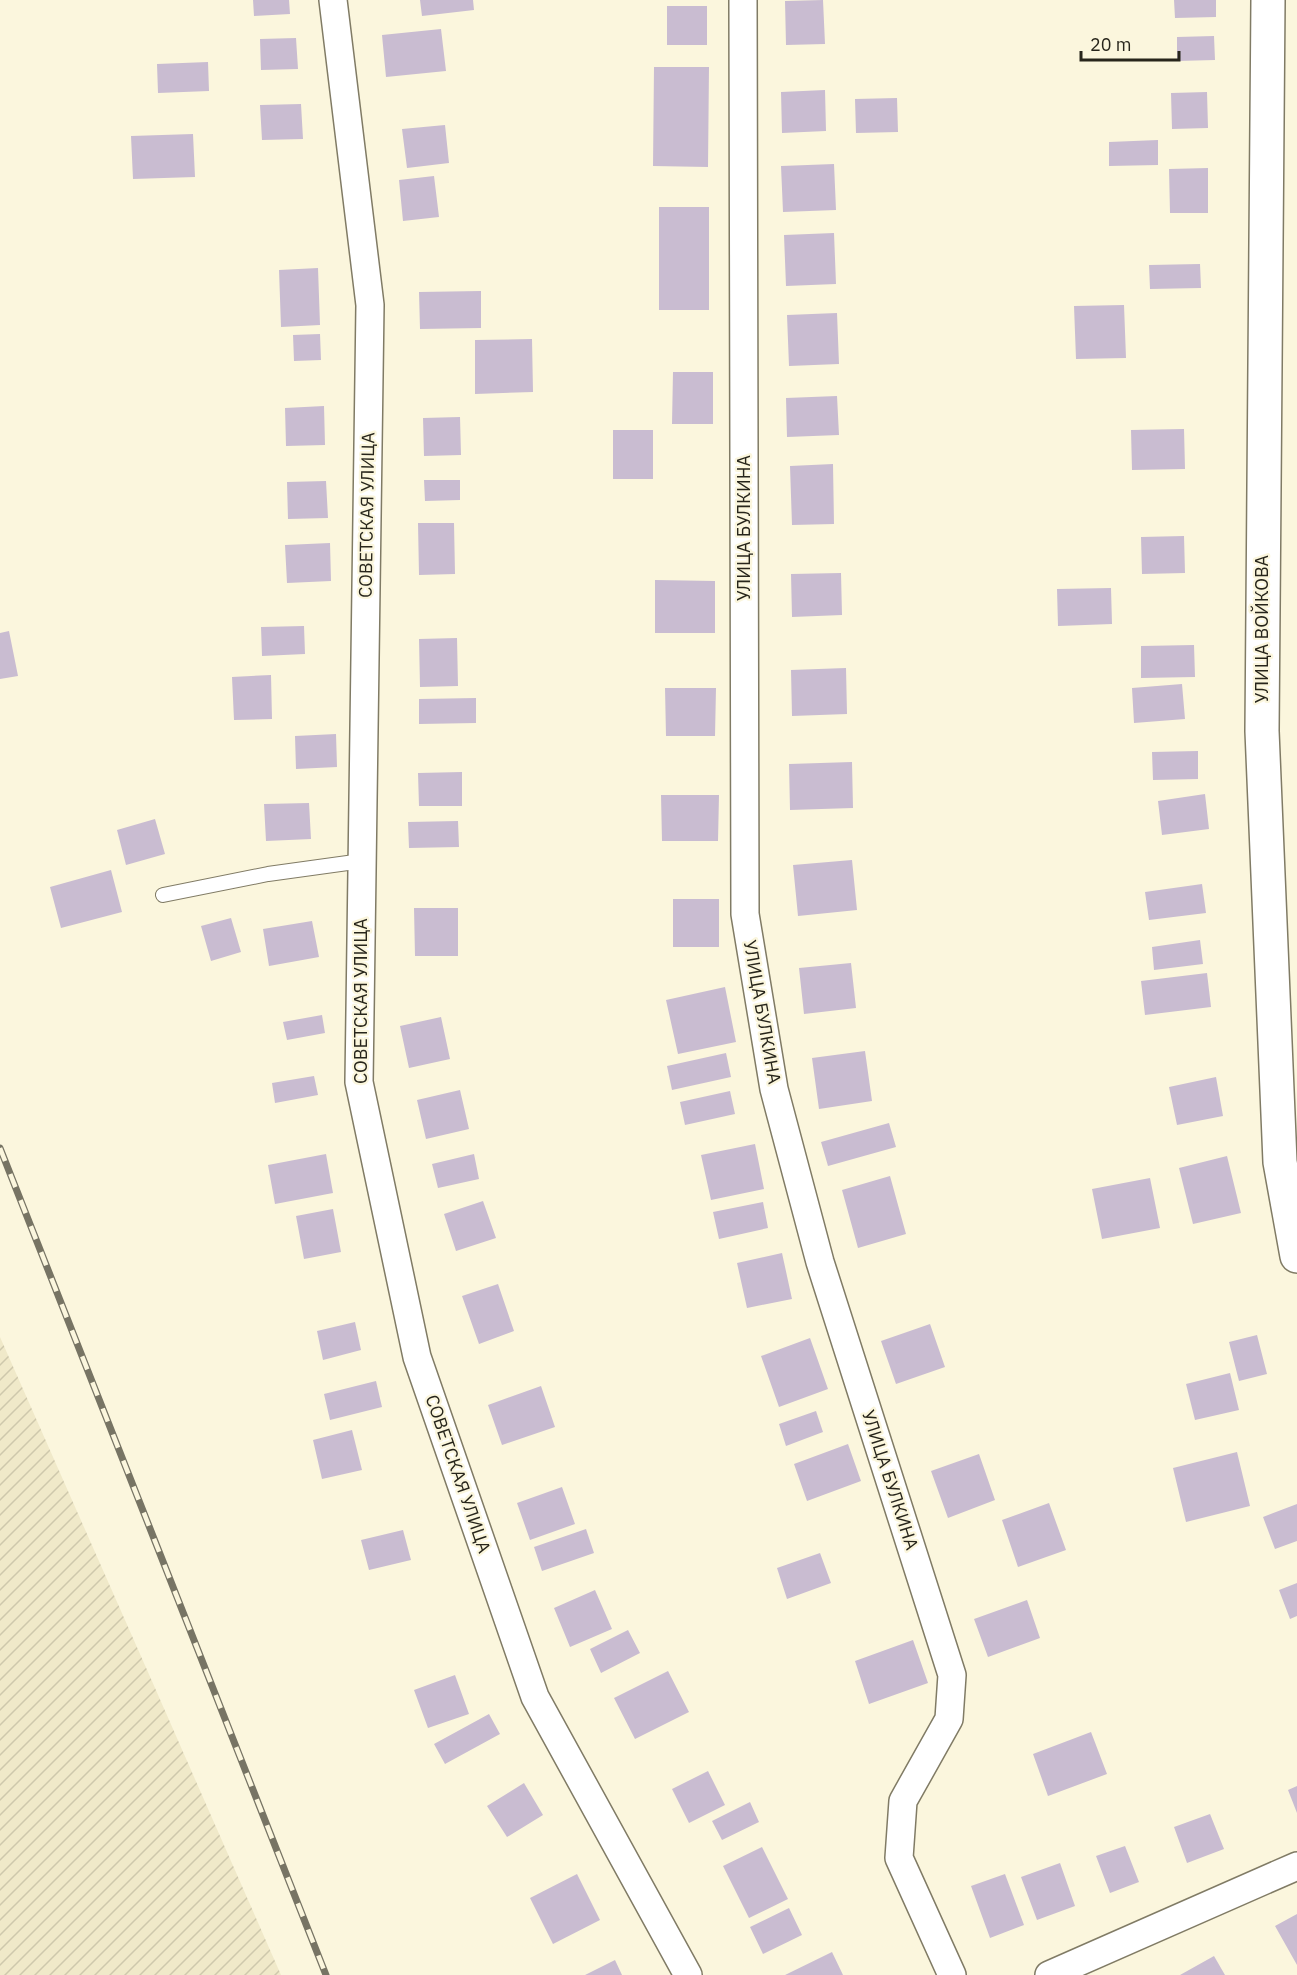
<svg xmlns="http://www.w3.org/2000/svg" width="1297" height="1975" viewBox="0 0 1297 1975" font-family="'IBM Plex Sans',sans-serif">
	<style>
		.industrial { fill: url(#industrial-furrows) }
		.building { fill: #c9bcd1 }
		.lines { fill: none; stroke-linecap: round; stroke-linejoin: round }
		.service-casing { stroke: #807b65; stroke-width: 16 }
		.minor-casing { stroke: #807b65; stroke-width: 30 }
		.secondary-casing { stroke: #807b65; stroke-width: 36 }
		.service { stroke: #fff; stroke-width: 14 }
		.minor { stroke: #fff; stroke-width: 27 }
		.secondary { stroke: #fff; stroke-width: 33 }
		.rail-casing { stroke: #777464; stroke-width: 7 }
		.rail { stroke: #fbf6dd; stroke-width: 4.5; stroke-dasharray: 14; stroke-linecap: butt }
		.labels { text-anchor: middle; stroke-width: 4.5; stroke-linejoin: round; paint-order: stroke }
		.street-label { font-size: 18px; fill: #27251b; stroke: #fbf6dd }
	</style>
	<defs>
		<pattern id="industrial-furrows" width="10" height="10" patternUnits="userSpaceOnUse" patternTransform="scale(1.5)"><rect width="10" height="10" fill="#f0e9c9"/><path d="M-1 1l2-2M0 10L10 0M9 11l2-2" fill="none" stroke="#cec8ac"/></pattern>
	</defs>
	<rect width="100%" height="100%" fill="#fbf6dd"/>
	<path class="industrial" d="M 0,1337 L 155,1688 L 281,1975 L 0,1975 Z"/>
	<path class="building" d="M 253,0 L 289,0 L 290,14 L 254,16 Z
		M 420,0 L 473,0 L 474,10 L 422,16 Z
		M 823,0 L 825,44 L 786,45 L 785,1 Z
		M 1174,0 L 1216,0 L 1216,17 L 1175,18 Z
		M 667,6 L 707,6 L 707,45 L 667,45 Z
		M 441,29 L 446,71 L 386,77 L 382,35 Z
		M 1214,36 L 1215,60 L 1177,61 L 1177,37 Z
		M 296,38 L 298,69 L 261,70 L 260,39 Z
		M 208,62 L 209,91 L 158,93 L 157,64 Z
		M 654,67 L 709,67 L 708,167 L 653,166 Z
		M 825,90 L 826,131 L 782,133 L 781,92 Z
		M 1207,92 L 1208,128 L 1172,129 L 1171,93 Z
		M 897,98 L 898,132 L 856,133 L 855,99 Z
		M 301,104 L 303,139 L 262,140 L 260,105 Z
		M 445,125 L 449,163 L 407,168 L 402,129 Z
		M 193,134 L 195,177 L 133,179 L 131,136 Z
		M 1158,140 L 1158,165 L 1109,166 L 1109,142 Z
		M 834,164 L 836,210 L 783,212 L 781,166 Z
		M 1208,168 L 1208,213 L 1170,213 L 1169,169 Z
		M 434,176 L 439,217 L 403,221 L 399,180 Z
		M 659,207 L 709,207 L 709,310 L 659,310 Z
		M 834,233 L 836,284 L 786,286 L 784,235 Z
		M 1200,264 L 1201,288 L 1150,289 L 1149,265 Z
		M 318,268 L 320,325 L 281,327 L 279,270 Z
		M 481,291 L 481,328 L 420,329 L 419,292 Z
		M 1124,305 L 1126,358 L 1076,359 L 1074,306 Z
		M 837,313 L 839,364 L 789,366 L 787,315 Z
		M 320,334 L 321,360 L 294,361 L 293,335 Z
		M 532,339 L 533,392 L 475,394 L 475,340 Z
		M 673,372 L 713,372 L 713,424 L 672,424 Z
		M 837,396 L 839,435 L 787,437 L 786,398 Z
		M 324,406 L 325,445 L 286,446 L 285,408 Z
		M 460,417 L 461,455 L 424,456 L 423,418 Z
		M 1184,429 L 1185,469 L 1132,470 L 1131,430 Z
		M 613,430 L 653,430 L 653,479 L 613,479 Z
		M 833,464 L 834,524 L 792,525 L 790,466 Z
		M 424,480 L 460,480 L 460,500 L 425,501 Z
		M 326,481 L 328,518 L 288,519 L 287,482 Z
		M 418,523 L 454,523 L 455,574 L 419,575 Z
		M 1184,536 L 1185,573 L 1142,574 L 1141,537 Z
		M 330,543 L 331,581 L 287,583 L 285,545 Z
		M 841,573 L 842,615 L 792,617 L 791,574 Z
		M 655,580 L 715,581 L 715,633 L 655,633 Z
		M 1111,588 L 1112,624 L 1058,626 L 1057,589 Z
		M 304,626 L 305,654 L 262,656 L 261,627 Z
		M 9,631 L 18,676 L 0,679 L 0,633 Z
		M 457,638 L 458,686 L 420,687 L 419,639 Z
		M 1194,645 L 1195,677 L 1141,678 L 1141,646 Z
		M 846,668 L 847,714 L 792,716 L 791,670 Z
		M 271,675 L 272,719 L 234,720 L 232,677 Z
		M 1182,684 L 1185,719 L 1134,723 L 1132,688 Z
		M 665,688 L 716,688 L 715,736 L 666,736 Z
		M 476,698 L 476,723 L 419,724 L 419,699 Z
		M 336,734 L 337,767 L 296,769 L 295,736 Z
		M 1198,751 L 1198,779 L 1153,780 L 1152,752 Z
		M 852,762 L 853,808 L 790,810 L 789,764 Z
		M 462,772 L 462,806 L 419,806 L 418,773 Z
		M 1205,794 L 1209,829 L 1162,835 L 1158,801 Z
		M 661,795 L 719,795 L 718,841 L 662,841 Z
		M 309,803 L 311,839 L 266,841 L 264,804 Z
		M 155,819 L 165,854 L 126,865 L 117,830 Z
		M 458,821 L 459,847 L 409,848 L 408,822 Z
		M 852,860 L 857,910 L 798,916 L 793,865 Z
		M 111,870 L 122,912 L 61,928 L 50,887 Z
		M 1202,884 L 1206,913 L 1149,920 L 1145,892 Z
		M 673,899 L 719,899 L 719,947 L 673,947 Z
		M 414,908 L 458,908 L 458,956 L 415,956 Z
		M 231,918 L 241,952 L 211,961 L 201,926 Z
		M 312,921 L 319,957 L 269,966 L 263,929 Z
		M 1200,940 L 1203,964 L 1154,970 L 1152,947 Z
		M 851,963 L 856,1008 L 804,1014 L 799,968 Z
		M 1207,973 L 1211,1007 L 1145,1015 L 1141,981 Z
		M 725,987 L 736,1042 L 678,1054 L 666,1000 Z
		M 322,1015 L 325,1033 L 287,1040 L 283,1022 Z
		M 441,1017 L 450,1059 L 409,1068 L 400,1026 Z
		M 865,1051 L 872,1101 L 819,1109 L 812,1058 Z
		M 726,1053 L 731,1077 L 672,1090 L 667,1066 Z
		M 314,1076 L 318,1095 L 275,1103 L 272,1083 Z
		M 1216,1077 L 1223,1116 L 1177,1125 L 1169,1087 Z
		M 460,1090 L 469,1129 L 426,1139 L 417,1100 Z
		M 730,1091 L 735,1114 L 685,1125 L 680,1102 Z
		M 889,1123 L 896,1147 L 828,1166 L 821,1142 Z
		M 755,1144 L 764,1189 L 711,1200 L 701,1155 Z
		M 326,1154 L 333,1193 L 275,1204 L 268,1165 Z
		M 474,1154 L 479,1179 L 438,1188 L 432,1164 Z
		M 1227,1156 L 1241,1213 L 1193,1224 L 1179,1168 Z
		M 890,1176 L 906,1234 L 858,1248 L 842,1190 Z
		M 1150,1178 L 1160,1228 L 1102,1239 L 1092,1189 Z
		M 483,1201 L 496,1238 L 456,1251 L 444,1214 Z
		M 763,1202 L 768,1228 L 719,1239 L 713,1212 Z
		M 333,1209 L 341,1252 L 304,1259 L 296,1216 Z
		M 782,1253 L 792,1299 L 747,1308 L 737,1263 Z
		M 498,1284 L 514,1331 L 479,1344 L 462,1296 Z
		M 355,1322 L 361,1350 L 323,1360 L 317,1331 Z
		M 930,1324 L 945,1367 L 896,1384 L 881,1341 Z
		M 1257,1335 L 1267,1374 L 1239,1381 L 1229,1342 Z
		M 810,1338 L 828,1389 L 779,1407 L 761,1356 Z
		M 1230,1373 L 1239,1410 L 1195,1420 L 1186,1384 Z
		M 376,1381 L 382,1407 L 330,1420 L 324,1394 Z
		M 541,1386 L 555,1427 L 502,1445 L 488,1405 Z
		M 816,1411 L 823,1432 L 786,1446 L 779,1424 Z
		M 352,1430 L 362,1470 L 322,1479 L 313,1440 Z
		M 848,1444 L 861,1481 L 807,1501 L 794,1464 Z
		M 1237,1452 L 1250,1506 L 1186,1522 L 1173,1468 Z
		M 979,1454 L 995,1500 L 948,1518 L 931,1471 Z
		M 562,1487 L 575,1524 L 530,1540 L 517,1503 Z
		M 1049,1503 L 1066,1550 L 1018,1567 L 1002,1520 Z
		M 1297,1504 L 1297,1541 L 1275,1549 L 1263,1517 Z
		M 586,1529 L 594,1553 L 542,1571 L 534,1547 Z
		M 403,1530 L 411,1560 L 369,1570 L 361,1540 Z
		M 820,1553 L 831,1583 L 787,1599 L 777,1568 Z
		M 1297,1583 L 1297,1616 L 1290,1619 L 1279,1590 Z
		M 595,1590 L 612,1629 L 570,1647 L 554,1608 Z
		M 1027,1600 L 1040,1638 L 988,1657 L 974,1619 Z
		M 628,1630 L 640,1653 L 601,1673 L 590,1649 Z
		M 913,1640 L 928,1683 L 869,1704 L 855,1661 Z
		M 668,1671 L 689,1712 L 635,1739 L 614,1698 Z
		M 455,1675 L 469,1714 L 428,1728 L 414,1690 Z
		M 489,1714 L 500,1734 L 445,1764 L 434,1744 Z
		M 1091,1732 L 1107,1774 L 1048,1796 L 1033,1754 Z
		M 708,1771 L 725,1805 L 689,1823 L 672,1789 Z
		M 524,1783 L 543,1815 L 507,1837 L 487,1806 Z
		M 1297,1786 L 1297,1813 L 1288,1790 Z
		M 750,1802 L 759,1822 L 722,1840 L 712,1821 Z
		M 1210,1814 L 1224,1849 L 1187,1863 L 1174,1827 Z
		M 1125,1846 L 1139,1882 L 1110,1893 L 1096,1856 Z
		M 762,1847 L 788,1899 L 749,1918 L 723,1866 Z
		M 1060,1863 L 1075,1906 L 1037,1920 L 1021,1877 Z
		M 577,1874 L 600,1920 L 553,1944 L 530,1898 Z
		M 1005,1874 L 1024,1925 L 990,1938 L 971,1886 Z
		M 789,1908 L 802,1935 L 763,1954 L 750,1927 Z
		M 1297,1914 L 1297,1965 L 1275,1926 Z
		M 832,1952 L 843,1975 L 785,1975 Z
		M 1214,1956 L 1225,1975 L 1180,1975 Z
		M 615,1960 L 622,1975 L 585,1975 Z"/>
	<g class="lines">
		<defs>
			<path id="service" d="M 163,895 L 268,874 L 362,861"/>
			<path id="minor" d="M 333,0 L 370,305 L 359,1082 L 417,1357 L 535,1697 L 688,1975
				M 743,0 L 745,914 L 774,1089 L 820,1262 L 952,1675 L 949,1719 L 903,1801 L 899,1858 L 952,1975
				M 1049,1975 L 1297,1866"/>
			<path id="secondary" d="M 1268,0 L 1262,731 L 1280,1162 L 1297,1256"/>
		</defs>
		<use href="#service" class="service-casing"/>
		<use href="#minor" class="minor-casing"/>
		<use href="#secondary" class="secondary-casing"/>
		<use href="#service" class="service"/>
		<use href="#minor" class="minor"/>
		<use href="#secondary" class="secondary"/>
		<defs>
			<path id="rail" d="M 0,1148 L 326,1975"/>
		</defs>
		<use href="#rail" class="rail-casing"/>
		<use href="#rail" class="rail"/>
	</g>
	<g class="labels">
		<g class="street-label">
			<text transform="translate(367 515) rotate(-89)" y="6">СОВЕТСКАЯ УЛИЦА</text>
			<text transform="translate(744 528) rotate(-90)" y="6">УЛИЦА БУЛКИНА</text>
			<text transform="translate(1262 629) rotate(-90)" y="6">УЛИЦА ВОЙКОВА</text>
			<text transform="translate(361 1001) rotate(-90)" y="6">СОВЕТСКАЯ УЛИЦА</text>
			<text transform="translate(762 1012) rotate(80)" y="6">УЛИЦА БУЛКИНА</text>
			<text transform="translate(458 1474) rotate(71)" y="6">СОВЕТСКАЯ УЛИЦА</text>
			<text transform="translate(890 1480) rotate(72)" y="6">УЛИЦА БУЛКИНА</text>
		</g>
	</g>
	<path d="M1081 51v9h98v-9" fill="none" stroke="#27251b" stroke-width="3"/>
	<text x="1090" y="51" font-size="18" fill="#27251b" stroke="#fbf6dd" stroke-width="4.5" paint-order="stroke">20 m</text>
</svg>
